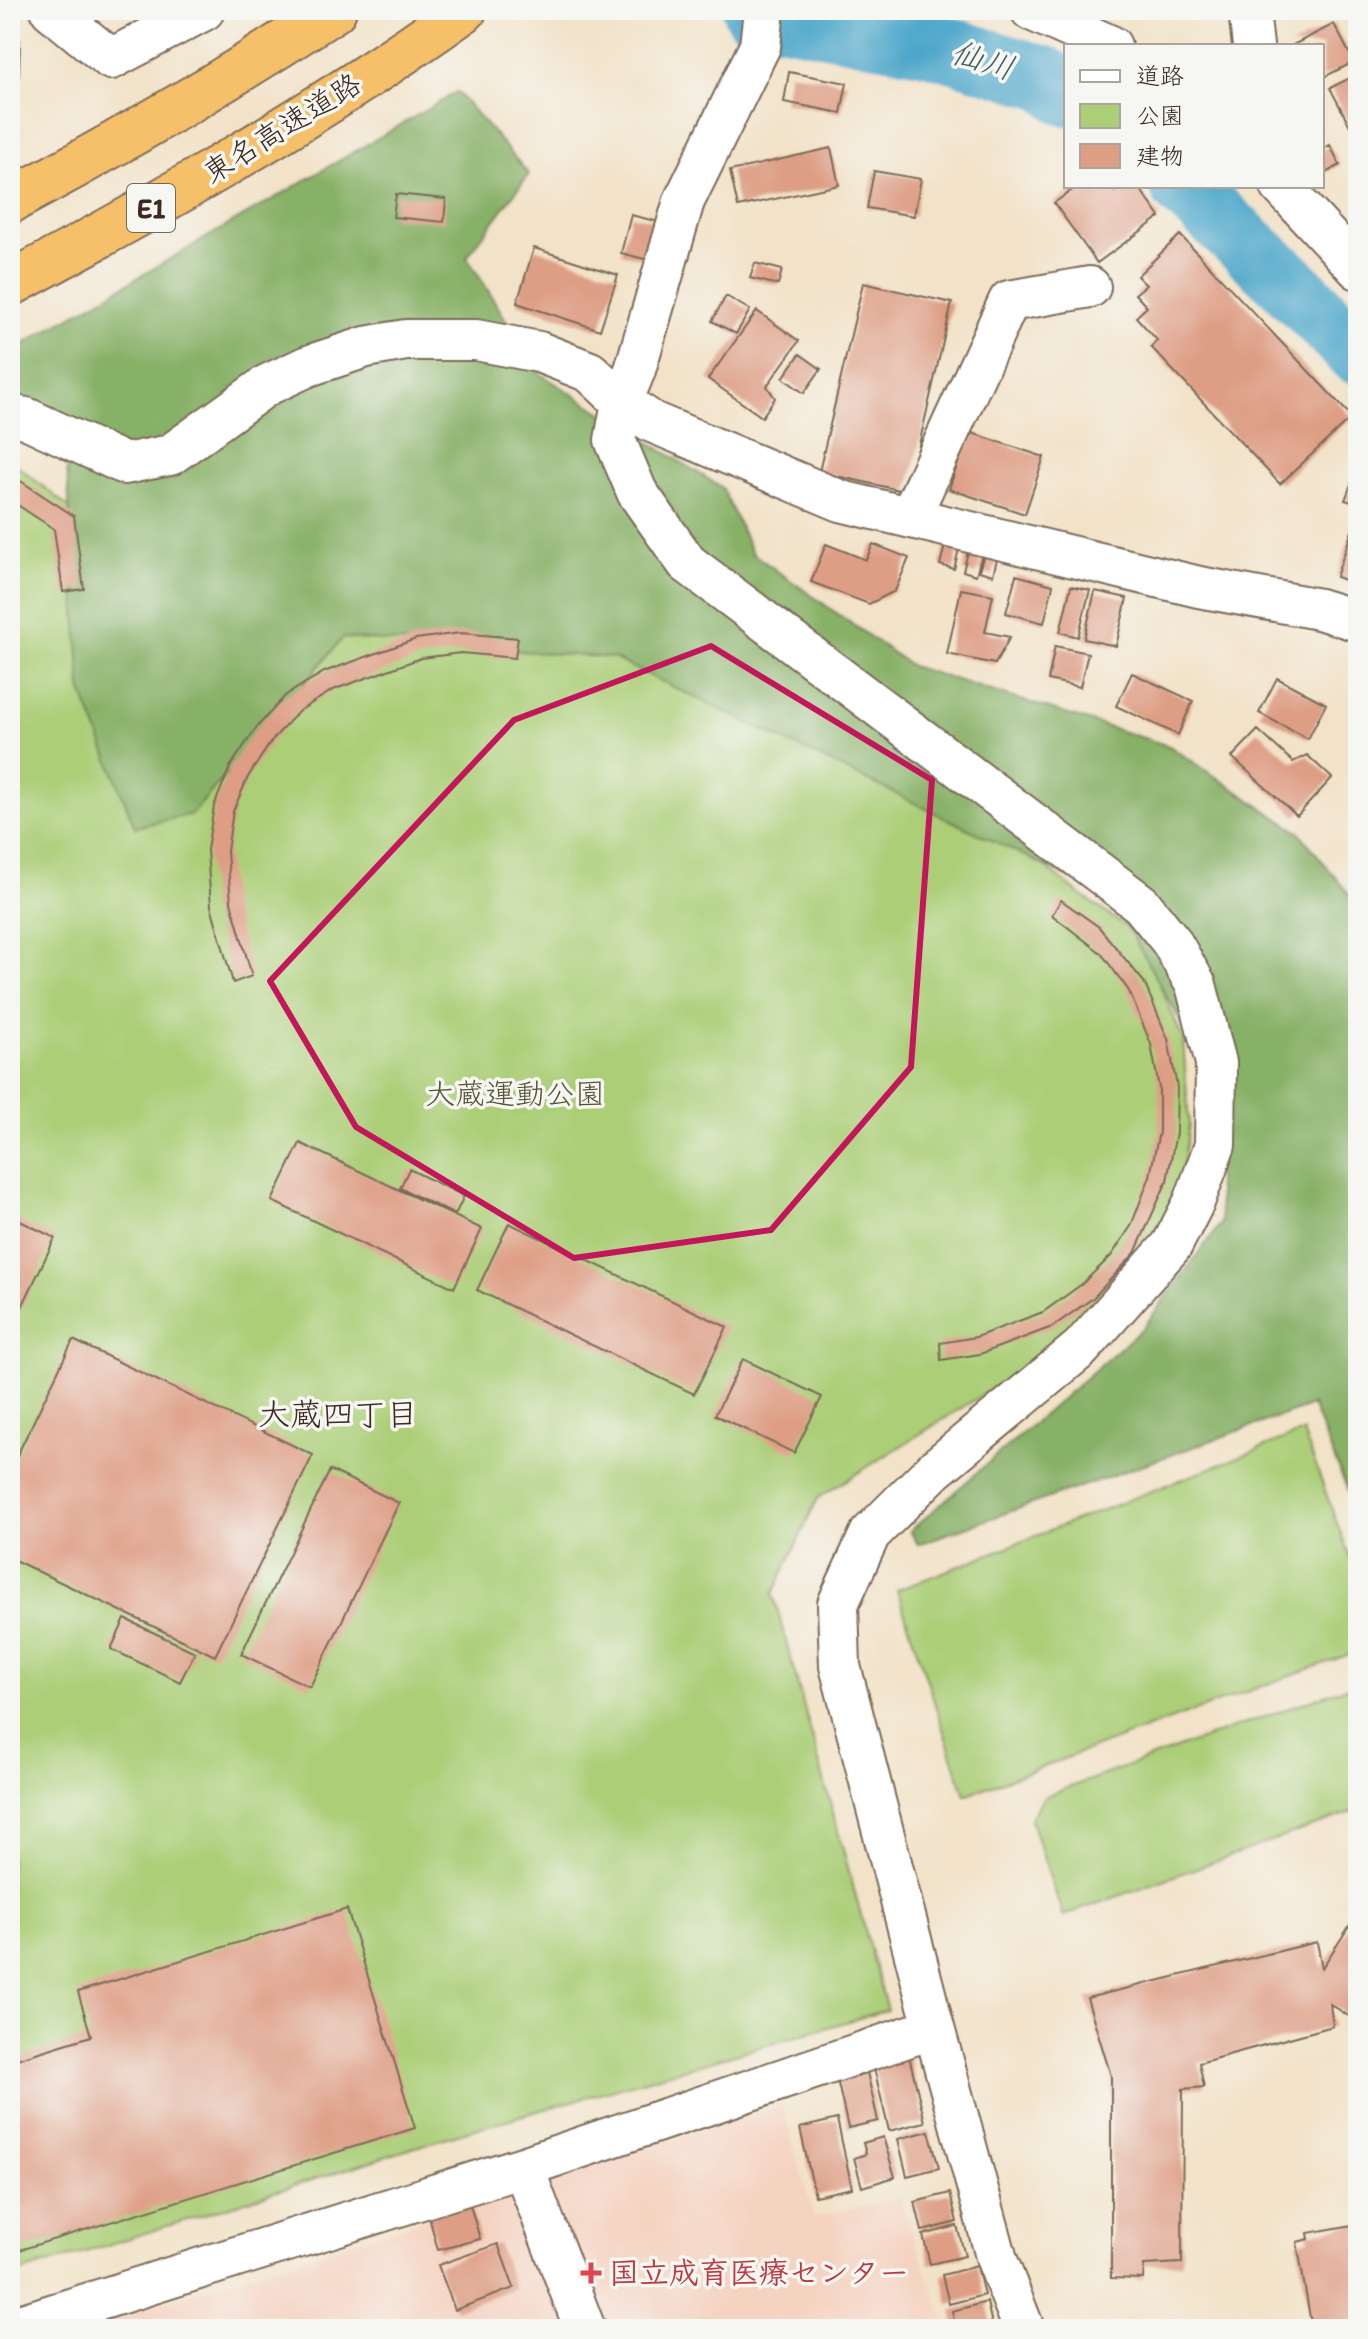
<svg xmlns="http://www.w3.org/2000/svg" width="1368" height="2339" viewBox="0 0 1368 2339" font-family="Itim,'Klee One',sans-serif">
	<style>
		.built { fill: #f5d3c1 }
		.green { fill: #abce77; stroke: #737c4a; stroke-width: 2 }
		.forest { fill: #88b168; stroke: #626e43; stroke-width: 2 }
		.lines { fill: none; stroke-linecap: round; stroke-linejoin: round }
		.river { stroke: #4ca6ca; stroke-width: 64 }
		.building { fill: #de9e85 }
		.minor-casing { stroke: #7b6a59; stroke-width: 44 }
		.highway-casing { stroke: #7b6a59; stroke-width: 48 }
		.minor { stroke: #fff; stroke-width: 40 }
		.highway { stroke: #f6c06b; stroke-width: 44 }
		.marked { fill: none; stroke: #c2185b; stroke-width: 6; stroke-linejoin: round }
		.health-dot { fill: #e0444e; stroke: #f6f6f2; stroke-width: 3 }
		.labels { text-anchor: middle; stroke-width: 7; stroke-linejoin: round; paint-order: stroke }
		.shield { fill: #f6f6f2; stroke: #73675e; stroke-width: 2 }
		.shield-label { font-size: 28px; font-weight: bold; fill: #3b2a1e }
		.street-label { font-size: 30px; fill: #3b2a1e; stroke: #f6f6f2 }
		.park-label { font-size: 30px; fill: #575334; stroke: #f6f6f2 }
		.health-label { font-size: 30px; font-weight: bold; fill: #be3a42; stroke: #f6f6f2; text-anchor: start }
		.water-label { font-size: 32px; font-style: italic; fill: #425c63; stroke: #f6f6f2 }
		.neighbourhood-label { font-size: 32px; fill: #3b2a1e; stroke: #f6f6f2 }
	</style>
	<rect width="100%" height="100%" fill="#f6f6f2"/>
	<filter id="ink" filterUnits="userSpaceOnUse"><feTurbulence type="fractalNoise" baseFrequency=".0125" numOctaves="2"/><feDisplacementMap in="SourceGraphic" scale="16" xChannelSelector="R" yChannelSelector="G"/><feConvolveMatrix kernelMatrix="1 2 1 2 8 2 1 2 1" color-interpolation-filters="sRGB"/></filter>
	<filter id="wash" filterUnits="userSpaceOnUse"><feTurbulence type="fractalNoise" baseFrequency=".006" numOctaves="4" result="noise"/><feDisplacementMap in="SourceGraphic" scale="32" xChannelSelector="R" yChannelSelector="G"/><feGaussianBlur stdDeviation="1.8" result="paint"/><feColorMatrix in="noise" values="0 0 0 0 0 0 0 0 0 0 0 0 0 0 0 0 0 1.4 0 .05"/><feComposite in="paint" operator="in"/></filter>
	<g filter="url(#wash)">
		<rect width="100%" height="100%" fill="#f2e2c7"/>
		<path class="built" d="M 782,2105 L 814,2217 L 899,2198 L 948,2329 L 80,2329 Z"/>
		<path class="green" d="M 10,460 L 91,525 L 762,646 L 1081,895 L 1129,929 L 1158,981 L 1183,1039 L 1189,1125 L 1177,1207 L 1122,1285 L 1014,1375 L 818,1498 L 773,1594 L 887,2010 L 444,2138 L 10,2276 Z
			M 1303,1432 L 1358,1579 L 1358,1651 L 965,1795 L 897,1590 Z
			M 1358,1683 L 1358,1810 L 1063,1916 L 1030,1818 L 1045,1796 Z"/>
		<path class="forest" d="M 457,92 L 529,174 L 467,257 L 539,373 L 722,488 L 752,553 L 911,666 L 1169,746 L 1299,832 L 1358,905 L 1358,1515 L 1312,1405 L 918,1544 L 910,1531 L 1143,1328 L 1221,1223 L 1207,1067 L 1110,897 L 613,658 L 343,638 L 192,814 L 135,827 L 81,689 L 67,468 L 10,390 L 10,352 Z"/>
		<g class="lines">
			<path class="river" d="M 754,10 L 932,44 L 1045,78 L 1066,94
				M 1182,186 L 1287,282 L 1358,353"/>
		</g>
		<g id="blocks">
			<path class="building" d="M 1334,24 L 1354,62 L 1322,78 L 1322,46 L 1291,46 Z
				M 10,39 L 20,40 L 19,76 L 10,76 Z
				M 789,72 L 847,83 L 841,113 L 784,102 Z
				M 1358,74 L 1358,141 L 1330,88 Z
				M 1330,145 L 1340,165 L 1322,175 L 1322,150 Z
				M 831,148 L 839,185 L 738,207 L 730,171 Z
				M 874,171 L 921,179 L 914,216 L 867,208 Z
				M 1078,186 L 1112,186 L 1115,191 L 1122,186 L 1138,186 L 1160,217 L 1097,263 L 1054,203 Z
				M 396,194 L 446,199 L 444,222 L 393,217 Z
				M 631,215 L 663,223 L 652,261 L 621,253 Z
				M 1180,235 L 1352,417 L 1280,484 L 1151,347 L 1157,340 L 1136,317 L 1147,307 L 1135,294 L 1146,285 L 1137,276 Z
				M 534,248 L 618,275 L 600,330 L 517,303 Z
				M 755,263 L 782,270 L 778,285 L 750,278 Z
				M 863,283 L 952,303 L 908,492 L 819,472 Z
				M 726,296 L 750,310 L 736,334 L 712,321 Z
				M 757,311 L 799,341 L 767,386 L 775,398 L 762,417 L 708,379 Z
				M 800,354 L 821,369 L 804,393 L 783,378 Z
				M 969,432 L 1044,457 L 1025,514 L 949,489 Z
				M 1358,466 L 1358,504 L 1345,500 Z
				M 10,474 L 74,516 L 84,589 L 63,592 L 54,529 L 10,500 Z
				M 1358,514 L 1358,585 L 1336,577 Z
				M 946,541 L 960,545 L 954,569 L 940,565 Z
				M 826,544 L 866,560 L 873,544 L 909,558 L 895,591 L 869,604 L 811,582 Z
				M 969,548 L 983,551 L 976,575 L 963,571 Z
				M 986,548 L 999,551 L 993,575 L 979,571 Z
				M 1016,575 L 1053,585 L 1044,623 L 1006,613 Z
				M 1071,586 L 1090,590 L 1078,637 L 1060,632 Z
				M 961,589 L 993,595 L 985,632 L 1010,637 L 995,664 L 947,654 Z
				M 1095,591 L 1127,598 L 1116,646 L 1084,639 Z
				M 460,633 L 518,638 L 515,658 L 461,653 L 421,658 L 333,690 L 299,711 L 272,740 L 248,777 L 233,811 L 227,851 L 231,902 L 252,976 L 233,983 L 211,906 L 207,850 L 214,806 L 230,767 L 256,728 L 286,695 L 324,672 L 416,639 Z
				M 1055,646 L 1088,653 L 1080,687 L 1048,680 Z
				M 1132,673 L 1193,701 L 1178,735 L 1116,706 Z
				M 1277,678 L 1326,704 L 1308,739 L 1259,713 Z
				M 1258,730 L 1293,762 L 1307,755 L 1332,778 L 1297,816 L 1232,757 Z
				M 1061,900 L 1099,927 L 1144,982 L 1168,1039 L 1177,1087 L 1176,1133 L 1167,1181 L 1135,1253 L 1093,1298 L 1052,1327 L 980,1354 L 941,1360 L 940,1343 L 976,1337 L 1043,1312 L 1082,1284 L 1111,1256 L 1131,1226 L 1150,1176 L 1159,1132 L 1159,1088 L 1151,1044 L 1129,991 L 1101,953 L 1052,915 Z
				M 300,1143 L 482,1229 L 454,1288 L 272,1201 Z
				M 409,1169 L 464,1196 L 455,1215 L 400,1188 Z
				M 10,1216 L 55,1238 L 10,1332 Z
				M 509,1223 L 727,1327 L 694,1394 L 477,1290 Z
				M 73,1340 L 313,1455 L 215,1656 L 10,1558 L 10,1470 Z
				M 743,1359 L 822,1397 L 794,1453 L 715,1415 Z
				M 330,1470 L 399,1503 L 310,1687 L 241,1654 Z
				M 125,1619 L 195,1652 L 180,1682 L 111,1649 Z
				M 347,1909 L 415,2128 L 10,2253 L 10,2061 L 91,2036 L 78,1992 Z
				M 1354,1919 L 1358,1922 L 1358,2022 L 1330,2004 L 1333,2026 L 1199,2063 L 1204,2087 L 1183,2089 L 1182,2263 L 1144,2265 L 1143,2279 L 1111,2278 L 1111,2076 L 1087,1998 L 1317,1942 L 1322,1968 Z
				M 909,2056 L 925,2122 L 889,2131 L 873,2064 Z
				M 867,2072 L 878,2121 L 848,2128 L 837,2079 Z
				M 837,2119 L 852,2188 L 815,2196 L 800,2128 Z
				M 929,2131 L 939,2168 L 907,2176 L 898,2139 Z
				M 883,2137 L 895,2177 L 862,2187 L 854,2158 L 866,2154 L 863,2143 Z
				M 950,2193 L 957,2222 L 922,2231 L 915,2202 Z
				M 470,2205 L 480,2239 L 438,2250 L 429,2217 Z
				M 1358,2224 L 1358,2329 L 1312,2329 L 1297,2242 L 1309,2239 L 1308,2233 Z
				M 957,2226 L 965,2256 L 930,2264 L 923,2235 Z
				M 498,2244 L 514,2288 L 455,2310 L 438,2265 Z
				M 977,2266 L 984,2295 L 949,2304 L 942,2275 Z
				M 987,2302 L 993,2329 L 956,2329 L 952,2311 Z"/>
		</g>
	</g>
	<g filter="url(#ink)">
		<use href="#blocks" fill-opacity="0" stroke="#7b6a59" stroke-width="2"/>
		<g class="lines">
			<defs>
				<path id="minor" d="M 51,10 L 111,59 L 204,10
					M 764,10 L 760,46 L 684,201 L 635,370 L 622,402 L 615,440 L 637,492 L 687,563 L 1141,904 L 1171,941 L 1196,985 L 1216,1063 L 1215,1145 L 1194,1202 L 1172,1245 L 1081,1348 L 934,1470 L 870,1534 L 838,1604 L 840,1666 L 934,2028 L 997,2260 L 1024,2329
					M 1031,10 L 1111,46
					M 1249,10 L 1253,46
					M 1281,186 L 1358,269
					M 10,415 L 26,418 L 125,464 L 170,455 L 267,385 L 308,366 L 366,347 L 406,340 L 476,340 L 539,352 L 590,372 L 622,402 L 652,422 L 841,501 L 1199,587 L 1319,609 L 1358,621
					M 910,517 L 1009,301 L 1090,287
					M 523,2167 L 585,2329
					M 10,2328 L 523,2167 L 934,2028"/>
				<path id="highway" d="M 10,201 C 121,142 229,79 334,10
					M 10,284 C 166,201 320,113 464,10"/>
			</defs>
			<use href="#minor" class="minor-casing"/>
			<use href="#highway" class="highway-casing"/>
			<use href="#minor" class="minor"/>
			<use href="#highway" class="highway"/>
		</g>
	</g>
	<path class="marked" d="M 711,646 L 932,780 L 911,1067 L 771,1230 L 574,1258 L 356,1127 L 270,981 L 514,720 Z"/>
	<path class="health-dot" d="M587 2261h8v8h8v8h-8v8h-8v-8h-8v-8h8z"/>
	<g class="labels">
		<rect class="shield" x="127" y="184" width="48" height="48" rx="6"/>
		<g class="shield-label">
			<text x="151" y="218">E1</text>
		</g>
		<g class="street-label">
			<text transform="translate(282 128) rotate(-32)" y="10">東名高速道路</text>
		</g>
		<g class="park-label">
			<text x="515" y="1104">大蔵運動公園</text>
		</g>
		<g class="health-label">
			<text x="609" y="2283">国立成育医療センター</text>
		</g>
		<g class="water-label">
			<text transform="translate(983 60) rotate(17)" y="11">仙川</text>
		</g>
		<g class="neighbourhood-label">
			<text x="338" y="1425">大蔵四丁目</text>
		</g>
	</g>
	<rect width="1368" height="2339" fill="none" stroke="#f6f6f2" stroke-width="40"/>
	<rect x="1064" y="44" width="260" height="144" fill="#f6f6f2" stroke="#aba49d" stroke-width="2"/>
	<rect x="1080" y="70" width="40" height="12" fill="#ffffff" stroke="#aba49d" stroke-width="2"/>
	<text x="1136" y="84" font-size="24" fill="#3b2a1e">道路</text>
	<rect x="1080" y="104" width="40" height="24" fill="#abce77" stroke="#aba49d" stroke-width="2"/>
	<text x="1136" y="124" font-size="24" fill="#3b2a1e">公園</text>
	<rect x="1080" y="144" width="40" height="24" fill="#de9e85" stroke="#aba49d" stroke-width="2"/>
	<text x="1136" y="164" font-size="24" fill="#3b2a1e">建物</text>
</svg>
